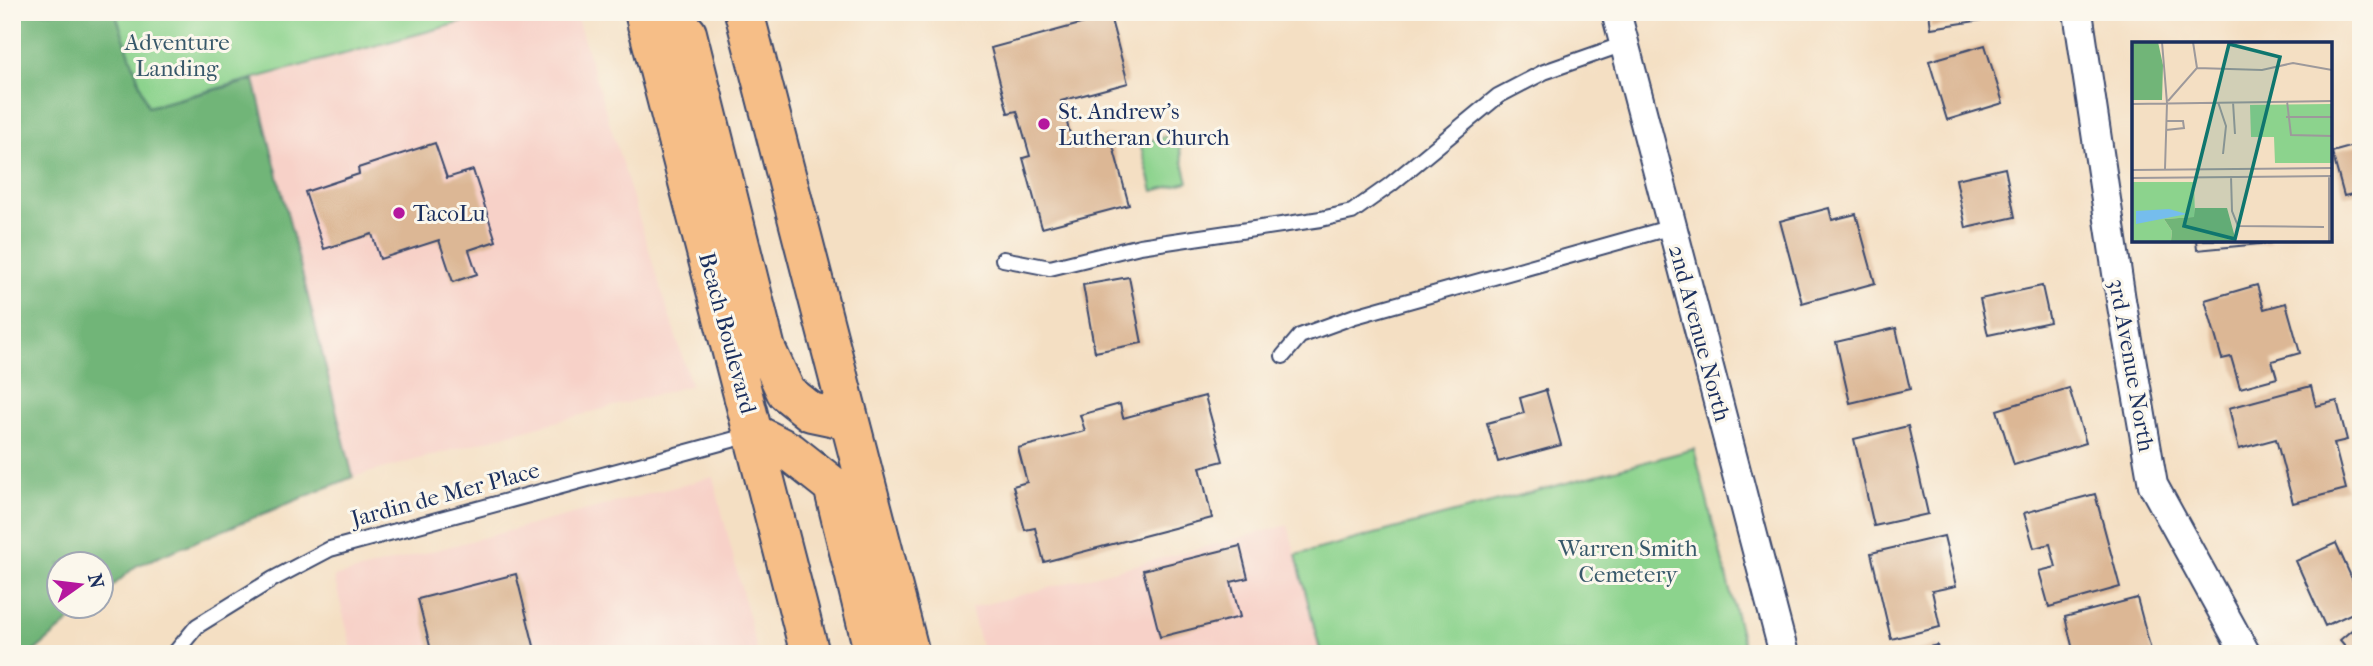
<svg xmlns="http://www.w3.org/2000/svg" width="2373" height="666" viewBox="0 0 2373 666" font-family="'IM FELL French Canon',serif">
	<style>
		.built { fill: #f7d1c8 }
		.green { fill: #8cd38d; stroke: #548176; stroke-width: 2 }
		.forest { fill: #71b578; stroke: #46726b; stroke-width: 2 }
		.building { fill: #dcb795 }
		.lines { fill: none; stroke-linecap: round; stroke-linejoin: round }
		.service-casing { stroke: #3c496d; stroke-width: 18 }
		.minor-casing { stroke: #3c496d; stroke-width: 32 }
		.trunk-casing { stroke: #3c496d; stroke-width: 42 }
		.service { stroke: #fff; stroke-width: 14 }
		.minor { stroke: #fff; stroke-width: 28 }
		.trunk { stroke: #f6be87; stroke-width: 38 }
		.poi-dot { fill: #b5179e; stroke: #fbf7ec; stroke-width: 2.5 }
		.labels { text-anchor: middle; stroke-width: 6; stroke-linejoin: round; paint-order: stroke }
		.park-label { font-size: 23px; fill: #37586a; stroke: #fbf7ec }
		.poi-label { font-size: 23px; fill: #1b2f5e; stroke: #fbf7ec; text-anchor: start }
		.street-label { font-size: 23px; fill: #1b2f5e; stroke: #fbf7ec }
		.inset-road { fill: none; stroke: #9d999b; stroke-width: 2 }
		.view { fill: #0f766e; fill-opacity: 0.15; stroke: #0f766e; stroke-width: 3.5 }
		.inset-edge { fill: none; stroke: #1b2f5e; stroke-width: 3.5 }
	</style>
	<rect width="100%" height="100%" fill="#fbf7ec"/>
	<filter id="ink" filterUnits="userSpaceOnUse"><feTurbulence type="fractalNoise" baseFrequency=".0143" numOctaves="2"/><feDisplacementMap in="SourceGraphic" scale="14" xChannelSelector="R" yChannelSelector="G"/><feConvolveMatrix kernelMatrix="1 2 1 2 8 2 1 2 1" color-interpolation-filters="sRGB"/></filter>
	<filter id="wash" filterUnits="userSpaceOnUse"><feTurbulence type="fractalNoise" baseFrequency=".00686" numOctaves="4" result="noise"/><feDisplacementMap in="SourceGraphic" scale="28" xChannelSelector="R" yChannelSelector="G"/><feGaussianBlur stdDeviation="1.57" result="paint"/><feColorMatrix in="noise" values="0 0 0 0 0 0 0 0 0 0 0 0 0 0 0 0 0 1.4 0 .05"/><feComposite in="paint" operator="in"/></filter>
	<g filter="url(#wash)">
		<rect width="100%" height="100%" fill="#f4dfc3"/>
		<path class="built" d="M 500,12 L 575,12 L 691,385 L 353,477 L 254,80 Z
			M 713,477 L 758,654 L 353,654 L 334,577 Z
			M 1288,525 L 1321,654 L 983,654 L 971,608 Z"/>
		<path class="green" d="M 115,12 L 500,12 L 148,107 Z
			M 1176,134 L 1188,182 L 1153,191 L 1140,143 Z
			M 1694,449 L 1746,654 L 1321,654 L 1296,555 Z"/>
		<path class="forest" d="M 12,12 L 115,12 L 148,107 L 254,80 L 353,477 L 136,566 L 102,595 L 102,564 L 60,564 L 60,606 L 87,607 L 31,654 L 12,654 Z"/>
		<g id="blocks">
			<path class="building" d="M 1929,12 L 1988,12 L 1989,19 L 1931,28 Z
				M 1110,16 L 1128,83 L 1061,101 L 1073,145 L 1110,135 L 1129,205 L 1042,228 L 1023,158 L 1030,156 L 1017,111 L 1008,113 L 991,48 Z
				M 1985,45 L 2003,103 L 1947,120 L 1929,61 Z
				M 435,143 L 447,178 L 473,170 L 496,241 L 469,250 L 477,274 L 453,282 L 439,240 L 380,259 L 372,234 L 324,249 L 305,192 L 359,174 L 358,168 Z
				M 2361,144 L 2361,192 L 2344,196 L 2332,152 Z
				M 2005,168 L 2015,217 L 1966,228 L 1956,179 Z
				M 1829,208 L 1832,220 L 1856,214 L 1875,283 L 1802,303 L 1780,221 Z
				M 2196,240 L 2270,240 L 2270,243 L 2197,250 Z
				M 1129,277 L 1142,343 L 1095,352 L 1083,285 Z
				M 2257,285 L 2264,309 L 2286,303 L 2300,353 L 2272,361 L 2277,378 L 2240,388 L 2231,357 L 2222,359 L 2205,300 Z
				M 2042,286 L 2050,322 L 1988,335 L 1980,299 Z
				M 1896,328 L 1910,389 L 1850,403 L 1836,342 Z
				M 2311,386 L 2316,406 L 2337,401 L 2347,440 L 2334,443 L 2346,489 L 2293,503 L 2276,439 L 2239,449 L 2229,408 Z
				M 2069,388 L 2086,443 L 2014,465 L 1997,410 Z
				M 1546,390 L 1561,445 L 1498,462 L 1487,423 L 1524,413 L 1520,398 Z
				M 1205,396 L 1223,461 L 1200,467 L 1212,518 L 1044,562 L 1035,528 L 1025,530 L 1013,486 L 1027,482 L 1018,448 L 1085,431 L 1080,415 L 1120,404 L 1123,418 Z
				M 1908,426 L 1928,514 L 1874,526 L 1854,439 Z
				M 2095,494 L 2120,587 L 2049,607 L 2039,571 L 2056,567 L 2050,544 L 2034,548 L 2024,513 Z
				M 1944,536 L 1956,586 L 1932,591 L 1940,627 L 1891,639 L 1871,553 Z
				M 2336,543 L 2361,599 L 2361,609 L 2325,626 L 2296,561 Z
				M 1240,546 L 1248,578 L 1231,582 L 1240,617 L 1160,637 L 1143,570 Z
				M 516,574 L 536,654 L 432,654 L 418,599 Z
				M 2137,598 L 2152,654 L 2074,654 L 2065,617 Z
				M 2361,622 L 2361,654 L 2352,654 L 2340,640 Z
				M 1937,645 L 1939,654 L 1907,654 L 1907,653 Z"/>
		</g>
	</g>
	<g filter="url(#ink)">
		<use href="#blocks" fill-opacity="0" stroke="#3c496d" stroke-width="2"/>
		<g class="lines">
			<defs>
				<path id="service" d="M 1003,259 L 1050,268 L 1140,246 L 1321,219 L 1352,212 L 1390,185 L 1498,96 L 1544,72 L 1624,44
					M 1283,356 L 1300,336 L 1355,316 L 1672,227
					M 174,654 L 197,626 L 273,579 L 330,549 L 750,435"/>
				<path id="minor" d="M 1616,12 L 1784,654
					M 2078,12 L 2121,300 L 2153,485 L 2246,654"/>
				<path id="trunk" d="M 644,12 L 810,654
					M 744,12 L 910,654
					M 647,25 L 687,33 L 766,349 L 786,392 L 811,412 L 849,420
					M 755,434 L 790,452 L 833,486 L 874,654"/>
			</defs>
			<use href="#service" class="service-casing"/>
			<use href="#minor" class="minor-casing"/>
			<use href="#trunk" class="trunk-casing"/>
			<use href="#service" class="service"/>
			<use href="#minor" class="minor"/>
			<use href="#trunk" class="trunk"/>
		</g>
	</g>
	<g class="poi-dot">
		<circle cx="1044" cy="124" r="7"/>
		<circle cx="399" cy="213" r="7"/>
	</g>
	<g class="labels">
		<g class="park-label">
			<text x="177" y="50">Adventure<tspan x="177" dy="26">Landing</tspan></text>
			<text x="1628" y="556">Warren Smith<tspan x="1628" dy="26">Cemetery</tspan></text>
		</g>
		<g class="poi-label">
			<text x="1058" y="119">St. Andrew's<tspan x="1058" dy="26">Lutheran Church</tspan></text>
			<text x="413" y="221">TacoLu</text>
		</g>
		<g class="street-label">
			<text transform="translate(728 333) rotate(75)" y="8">Beach Boulevard</text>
			<text transform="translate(1700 333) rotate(75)" y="8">2nd Avenue North</text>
			<text transform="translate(2132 365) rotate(80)" y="8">3rd Avenue North</text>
			<text transform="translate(445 494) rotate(-15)" y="8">Jardin de Mer Place</text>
		</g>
	</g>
	<g transform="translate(2132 42)">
		<rect width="200" height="200" fill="#f4dfc3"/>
		<path d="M 199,62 L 199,121 L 143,121 L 142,95 L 119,95 L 118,63 ZM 0,140 L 62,140 L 63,175 L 32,177 L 40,189 L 39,199 L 0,199 Z" fill="#8cd38d"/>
		<path d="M 0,0 L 26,0 L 31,23 L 30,58 L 0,58 ZM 63,166 L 95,166 L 104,199 L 39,199 L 40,189 L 32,177 L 62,175 Z" fill="#71b578"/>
		<path d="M 37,167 L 55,172 L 4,182 L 4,169 Z" fill="#75bded"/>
		<path class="inset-road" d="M 30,0 L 35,61 L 33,127M 65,26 L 130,28 L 161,21 L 200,28M 36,59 L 65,26 L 61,0M 155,59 L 159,93 L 200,94M 86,60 L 94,84 L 91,112M 101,60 L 103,92M 0,62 L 200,59M 154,75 L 200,75M 34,88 L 52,86 L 51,79 L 34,79M 0,128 L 200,126M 99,134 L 100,169 L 106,184 L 192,185M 197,134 L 197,199M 0,136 L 200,134"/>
		<path class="view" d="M 97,2 L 148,15 L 103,197 L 52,184 Z"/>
		<rect width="200" height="200" class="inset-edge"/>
	</g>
	<rect width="2373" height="666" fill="none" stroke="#fbf7ec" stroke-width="42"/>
	<g transform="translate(80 585) rotate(76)"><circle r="33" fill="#fbf7ec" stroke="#a1a7b3" stroke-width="2"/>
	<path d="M0-5L12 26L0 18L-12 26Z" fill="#b5179e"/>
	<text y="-10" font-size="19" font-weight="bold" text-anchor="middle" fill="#1b2f5e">N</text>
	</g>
</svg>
